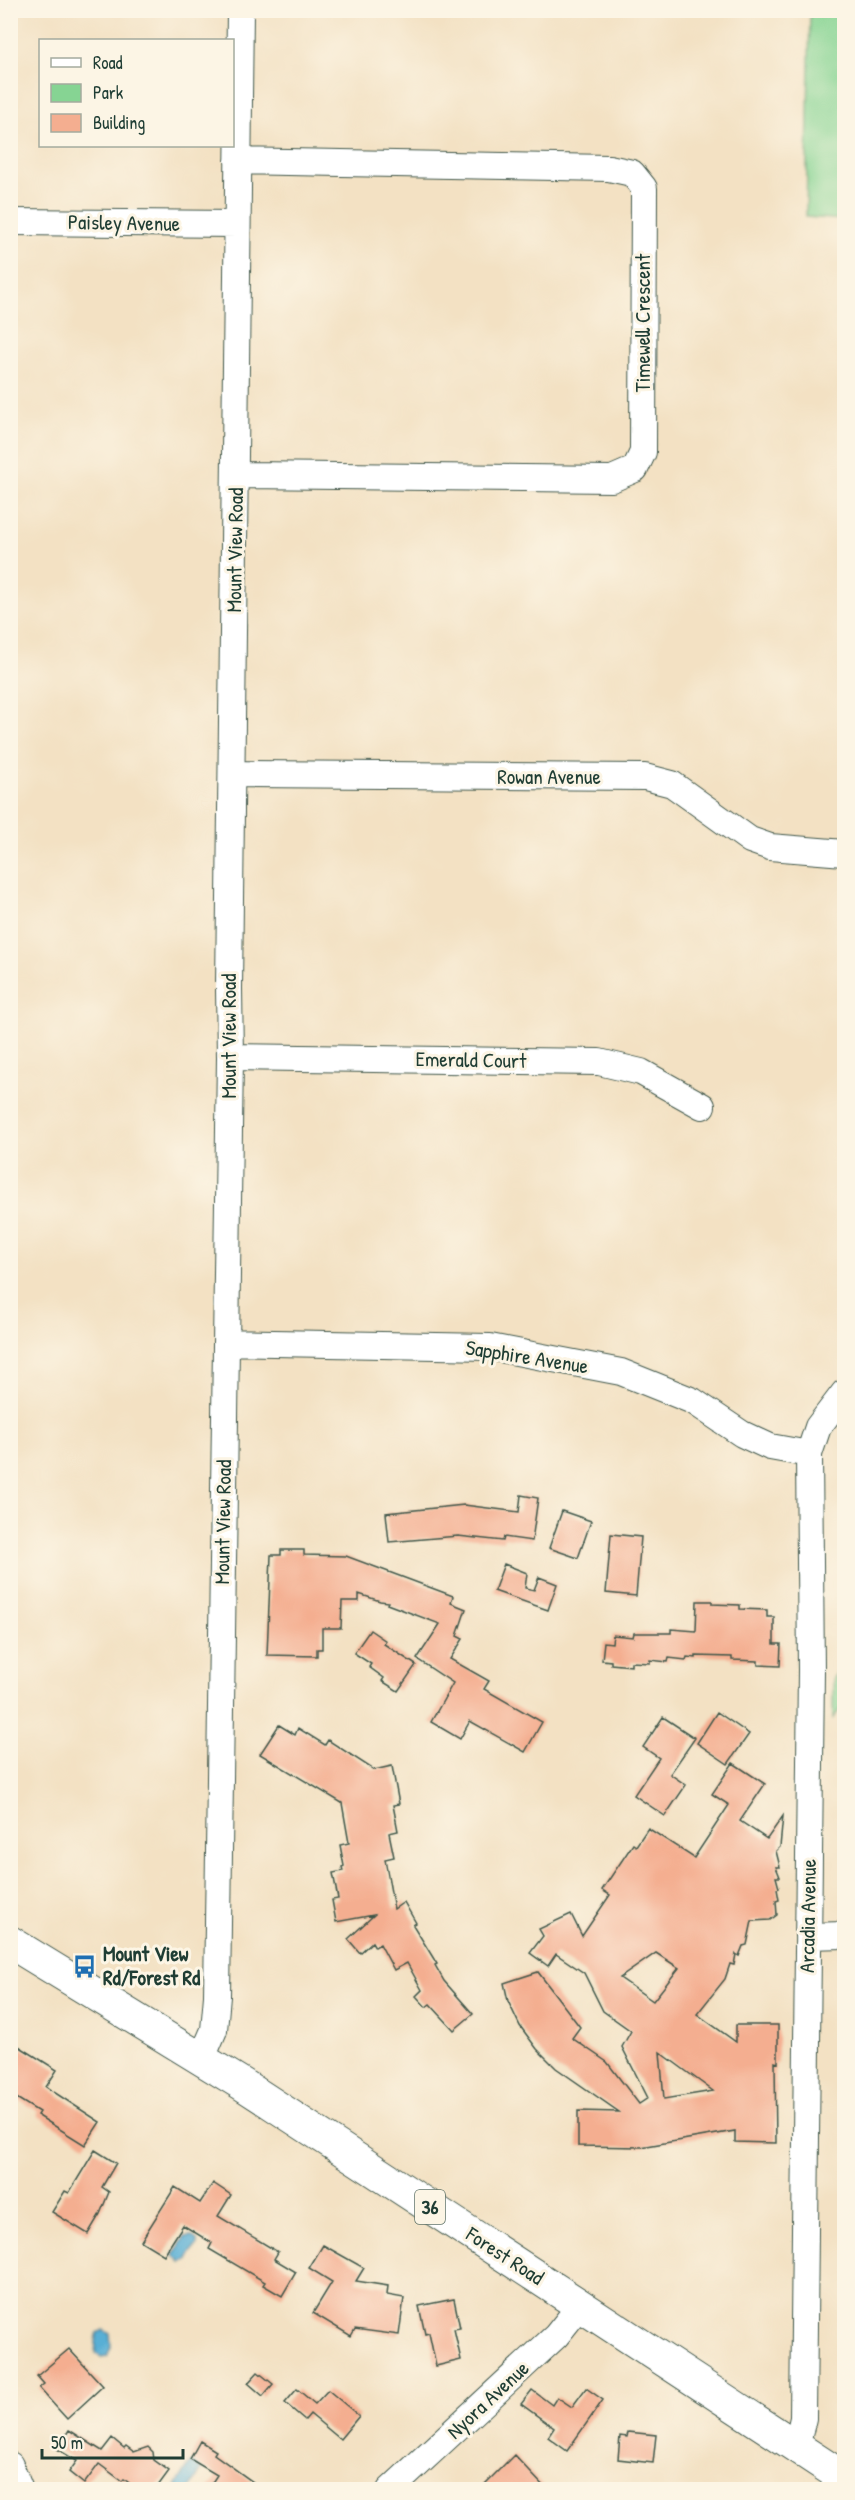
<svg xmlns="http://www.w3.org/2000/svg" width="855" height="2500" viewBox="0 0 855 2500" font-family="'Patrick Hand',sans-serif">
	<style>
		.green { fill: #86d493; stroke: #528864; stroke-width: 1.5 }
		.water { fill: #59afd5; stroke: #3c7684; stroke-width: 1.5 }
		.building { fill: #f4ae90; fill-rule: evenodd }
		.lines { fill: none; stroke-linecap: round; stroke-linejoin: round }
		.minor-casing { stroke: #3f5649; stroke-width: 28 }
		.major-casing { stroke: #3f5649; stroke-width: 34 }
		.minor { stroke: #fff; stroke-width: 26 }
		.major { stroke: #fff; stroke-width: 32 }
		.labels { text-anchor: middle; stroke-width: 6; stroke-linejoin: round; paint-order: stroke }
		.shield { fill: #fcf5e5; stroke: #617469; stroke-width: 1.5 }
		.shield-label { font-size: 20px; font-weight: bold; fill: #1f3d34 }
		.street-label { font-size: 21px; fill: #1f3d34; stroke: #fcf5e5 }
		.poi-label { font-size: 21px; font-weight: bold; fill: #1f3d34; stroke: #fcf5e5; text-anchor: start }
	</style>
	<rect width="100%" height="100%" fill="#fcf5e5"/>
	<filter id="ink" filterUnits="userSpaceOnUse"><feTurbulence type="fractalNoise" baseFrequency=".0167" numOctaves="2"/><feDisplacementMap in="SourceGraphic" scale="12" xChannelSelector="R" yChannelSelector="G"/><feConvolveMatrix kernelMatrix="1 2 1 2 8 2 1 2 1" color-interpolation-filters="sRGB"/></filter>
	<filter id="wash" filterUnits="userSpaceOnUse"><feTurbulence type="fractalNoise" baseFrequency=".008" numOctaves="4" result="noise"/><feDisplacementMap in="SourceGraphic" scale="24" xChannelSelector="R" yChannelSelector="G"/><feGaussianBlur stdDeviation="1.35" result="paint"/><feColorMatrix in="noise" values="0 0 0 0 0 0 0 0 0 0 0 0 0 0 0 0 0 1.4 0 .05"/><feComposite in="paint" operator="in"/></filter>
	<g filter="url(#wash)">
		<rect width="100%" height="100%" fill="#f3e1c3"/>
		<path class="green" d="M 810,11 L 844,11 L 844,220 L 806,217 Z
			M 844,1664 L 844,1705 L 833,1718 L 833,1678 Z"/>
		<path class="water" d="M 191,2236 L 197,2240 L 197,2245 L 190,2254 L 188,2260 L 181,2263 L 173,2255 L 185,2237 Z
			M 103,2330 L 110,2334 L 111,2347 L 107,2356 L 101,2357 L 95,2353 L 97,2334 Z
			M 191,2462 L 202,2469 L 190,2489 L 181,2489 L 176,2487 Z"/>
		<g id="blocks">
			<path class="building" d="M 521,1495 L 538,1498 L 532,1541 L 504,1537 L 503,1541 L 458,1536 L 389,1542 L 386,1513 L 464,1505 L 519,1512 Z
				M 562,1511 L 591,1521 L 578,1558 L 549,1548 Z
				M 611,1534 L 641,1537 L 636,1596 L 606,1593 Z
				M 281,1550 L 304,1550 L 304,1555 L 346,1556 L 453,1596 L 451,1603 L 466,1609 L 457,1636 L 463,1639 L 450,1659 L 489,1681 L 484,1689 L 542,1722 L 525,1752 L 470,1721 L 460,1739 L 431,1722 L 453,1683 L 417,1659 L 440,1624 L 387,1604 L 388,1602 L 380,1601 L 359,1594 L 359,1601 L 342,1601 L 341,1628 L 322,1628 L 322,1649 L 317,1649 L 317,1656 L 267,1655 L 271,1555 L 281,1555 Z
				M 504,1564 L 527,1573 L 525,1588 L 534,1590 L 539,1577 L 557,1584 L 548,1610 L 494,1591 Z
				M 697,1601 L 712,1601 L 712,1604 L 740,1605 L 740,1609 L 767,1610 L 767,1617 L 774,1617 L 774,1644 L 781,1644 L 780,1666 L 758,1665 L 758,1661 L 732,1660 L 732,1657 L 696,1656 L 696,1658 L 687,1657 L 686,1660 L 669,1658 L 668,1662 L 650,1660 L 650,1663 L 631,1662 L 631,1666 L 611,1664 L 611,1661 L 602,1660 L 604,1642 L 612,1643 L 613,1635 L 633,1637 L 634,1633 L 671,1633 L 671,1629 L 696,1631 Z
				M 370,1630 L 386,1641 L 384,1644 L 416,1665 L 398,1691 L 382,1681 L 384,1678 L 369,1667 L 371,1664 L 354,1653 Z
				M 717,1712 L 749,1734 L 728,1764 L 697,1743 Z
				M 663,1717 L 695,1738 L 670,1774 L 686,1785 L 665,1816 L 634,1795 L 659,1758 L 643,1747 Z
				M 279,1725 L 295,1735 L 298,1728 L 325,1745 L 328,1740 L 374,1770 L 392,1766 L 399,1804 L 393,1805 L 398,1831 L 389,1833 L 394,1857 L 385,1859 L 394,1909 L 404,1902 L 416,1923 L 413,1925 L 437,1964 L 435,1965 L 444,1981 L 473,2014 L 454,2030 L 430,2004 L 426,2007 L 416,1996 L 422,1990 L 407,1963 L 394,1970 L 380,1944 L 375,1947 L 372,1942 L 360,1953 L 348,1939 L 374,1915 L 336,1922 L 332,1900 L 338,1899 L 333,1873 L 343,1871 L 342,1867 L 344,1866 L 340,1845 L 349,1843 L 342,1803 L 260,1754 Z
				M 733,1763 L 765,1784 L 740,1821 L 767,1839 L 783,1816 L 780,1847 L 776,1851 L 780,1867 L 776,1867 L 780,1877 L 776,1877 L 779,1888 L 777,1889 L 779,1900 L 776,1901 L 777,1915 L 770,1920 L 752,1921 L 747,1945 L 743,1946 L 739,1956 L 736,1954 L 734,1965 L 730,1964 L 725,1979 L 697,2014 L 736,2042 L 736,2025 L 778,2025 L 778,2063 L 775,2062 L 776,2143 L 735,2142 L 735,2131 L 641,2147 L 578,2146 L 578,2111 L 619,2112 L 556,2068 L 537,2049 L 520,2026 L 508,2001 L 504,1983 L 538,1972 L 580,2027 L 572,2038 L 607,2062 L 639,2104 L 648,2098 L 622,2047 L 631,2031 L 603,2011 L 584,1973 L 556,1954 L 548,1966 L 530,1953 L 543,1936 L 539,1929 L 571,1914 L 582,1936 L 610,1895 L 602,1890 L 633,1844 L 636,1846 L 648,1828 L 694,1858 L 729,1805 L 712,1794 ZM 656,1953 L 679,1968 L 653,2001 L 620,1978 ZM 660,2052 L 713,2091 L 664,2099 Z
				M 17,2045 L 57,2070 L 46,2087 L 100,2122 L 85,2145 L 37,2115 L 39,2112 L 10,2094 L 10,2083 L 20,2067 L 10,2061 L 10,2055 Z
				M 95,2150 L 116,2163 L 102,2187 L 109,2192 L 100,2214 L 88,2234 L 52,2212 L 65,2191 L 69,2193 Z
				M 213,2183 L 231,2195 L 218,2216 L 278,2252 L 274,2259 L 296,2272 L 282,2296 L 263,2285 L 265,2282 L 209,2249 L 212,2243 L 183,2225 L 164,2255 L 141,2241 L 175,2187 L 200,2203 Z
				M 323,2245 L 364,2268 L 356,2281 L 388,2286 L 387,2295 L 404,2298 L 399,2335 L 355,2329 L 351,2336 L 313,2313 L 332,2282 L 309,2268 Z
				M 454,2299 L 460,2328 L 454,2329 L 461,2360 L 436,2366 L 429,2333 L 425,2334 L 419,2306 Z
				M 69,2349 L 103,2386 L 67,2419 L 39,2388 L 44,2384 L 37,2376 Z
				M 258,2372 L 273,2384 L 263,2396 L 248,2383 Z
				M 586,2388 L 603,2400 L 567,2451 L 548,2437 L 554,2428 L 521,2404 L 532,2390 L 552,2405 L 557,2397 L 572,2407 Z
				M 297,2389 L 315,2404 L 328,2390 L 359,2416 L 340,2439 L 310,2414 L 305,2420 L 285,2403 Z
				M 69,2430 L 102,2451 L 112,2438 L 124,2448 L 126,2446 L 134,2452 L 148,2447 L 153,2452 L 154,2460 L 169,2471 L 155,2490 L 138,2490 L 124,2479 L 122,2481 L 99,2464 L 84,2484 L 69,2472 L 77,2461 L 57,2449 Z
				M 628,2432 L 656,2435 L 653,2463 L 618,2459 L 620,2436 L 627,2437 Z
				M 200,2441 L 216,2451 L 214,2454 L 264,2490 L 207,2490 L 217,2475 L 190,2459 Z
				M 514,2455 L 547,2490 L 479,2490 Z"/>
		</g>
	</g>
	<g filter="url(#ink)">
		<use href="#blocks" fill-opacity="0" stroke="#3f5649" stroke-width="1.5"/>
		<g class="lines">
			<defs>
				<path id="minor" d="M 10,222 L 237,224
					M 236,475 L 612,479 L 635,469 L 643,452 L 644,188 L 632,173 L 609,168 L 238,161
					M 233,774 L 645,777 L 672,784 L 750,840 L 770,847 L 844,853
					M 230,1057 L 599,1062 L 641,1072 L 702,1106
					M 226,1342 L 490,1347 L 621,1372 L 693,1401 L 742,1434 L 770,1447 L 809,1454
					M 808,1936 L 844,1935
					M 202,2058 L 214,2030 L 217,1996 L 230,1057 L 229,988 L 240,10
					M 796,2448 L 803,2418 L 811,1670 L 809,1454 L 818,1427 L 844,1393
					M 10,2465 L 20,2490
					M 390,2490 L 556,2336 L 580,2306"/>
				<path id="major" d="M 10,1942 L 242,2084 L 844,2478"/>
			</defs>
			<use href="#minor" class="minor-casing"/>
			<use href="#major" class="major-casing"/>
			<use href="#minor" class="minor"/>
			<use href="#major" class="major"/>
		</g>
	</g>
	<defs>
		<symbol id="bus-bare" viewBox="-9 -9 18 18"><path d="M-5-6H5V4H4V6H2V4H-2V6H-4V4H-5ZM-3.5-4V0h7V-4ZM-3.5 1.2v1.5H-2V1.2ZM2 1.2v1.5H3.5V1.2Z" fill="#1f6fb2" stroke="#fcf5e5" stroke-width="2.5" paint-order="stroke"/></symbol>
	</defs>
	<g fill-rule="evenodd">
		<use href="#bus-bare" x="68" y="1950" width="33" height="33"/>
	</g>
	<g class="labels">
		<rect class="shield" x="415" y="2190" width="30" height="34" rx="4.5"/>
		<g class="shield-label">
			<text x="430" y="2214">36</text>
		</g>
		<g class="street-label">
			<text transform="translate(124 223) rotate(1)" y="7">Paisley Avenue</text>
			<text transform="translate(643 323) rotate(-90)" y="7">Timewell Crescent</text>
			<text transform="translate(235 550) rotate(-89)" y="7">Mount View Road</text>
			<text x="549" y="784">Rowan Avenue</text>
			<text transform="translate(229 1036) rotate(-90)" y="7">Mount View Road</text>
			<text transform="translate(471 1060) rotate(1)" y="7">Emerald Court</text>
			<text transform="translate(527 1357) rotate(9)" y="7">Sapphire Avenue</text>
			<text transform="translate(223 1522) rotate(-89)" y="7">Mount View Road</text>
			<text transform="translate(808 1916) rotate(-89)" y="7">Arcadia Avenue</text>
			<text transform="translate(505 2256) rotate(33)" y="7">Forest Road</text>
			<text transform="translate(488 2400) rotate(-43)" y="7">Nyora Avenue</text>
		</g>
		<g class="poi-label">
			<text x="103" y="1961">Mount View<tspan x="103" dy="24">Rd/Forest Rd</tspan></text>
		</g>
	</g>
	<rect width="855" height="2500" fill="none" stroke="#fcf5e5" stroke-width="36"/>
	<rect x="39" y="39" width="195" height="108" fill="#fcf5e5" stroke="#a4ab9e" stroke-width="1.5"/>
	<rect x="51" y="58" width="30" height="9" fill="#ffffff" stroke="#a4ab9e" stroke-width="1.5"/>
	<text x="93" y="69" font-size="18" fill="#1f3d34">Road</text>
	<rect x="51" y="84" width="30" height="18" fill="#86d493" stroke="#a4ab9e" stroke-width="1.5"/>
	<text x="93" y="99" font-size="18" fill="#1f3d34">Park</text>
	<rect x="51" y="114" width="30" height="18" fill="#f4ae90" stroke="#a4ab9e" stroke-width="1.5"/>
	<text x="93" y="129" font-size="18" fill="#1f3d34">Building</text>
	<path d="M42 2449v9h141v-9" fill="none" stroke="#1f3d34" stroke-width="3"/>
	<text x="51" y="2449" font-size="18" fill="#1f3d34" stroke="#fcf5e5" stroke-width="4.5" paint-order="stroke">50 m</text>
</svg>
